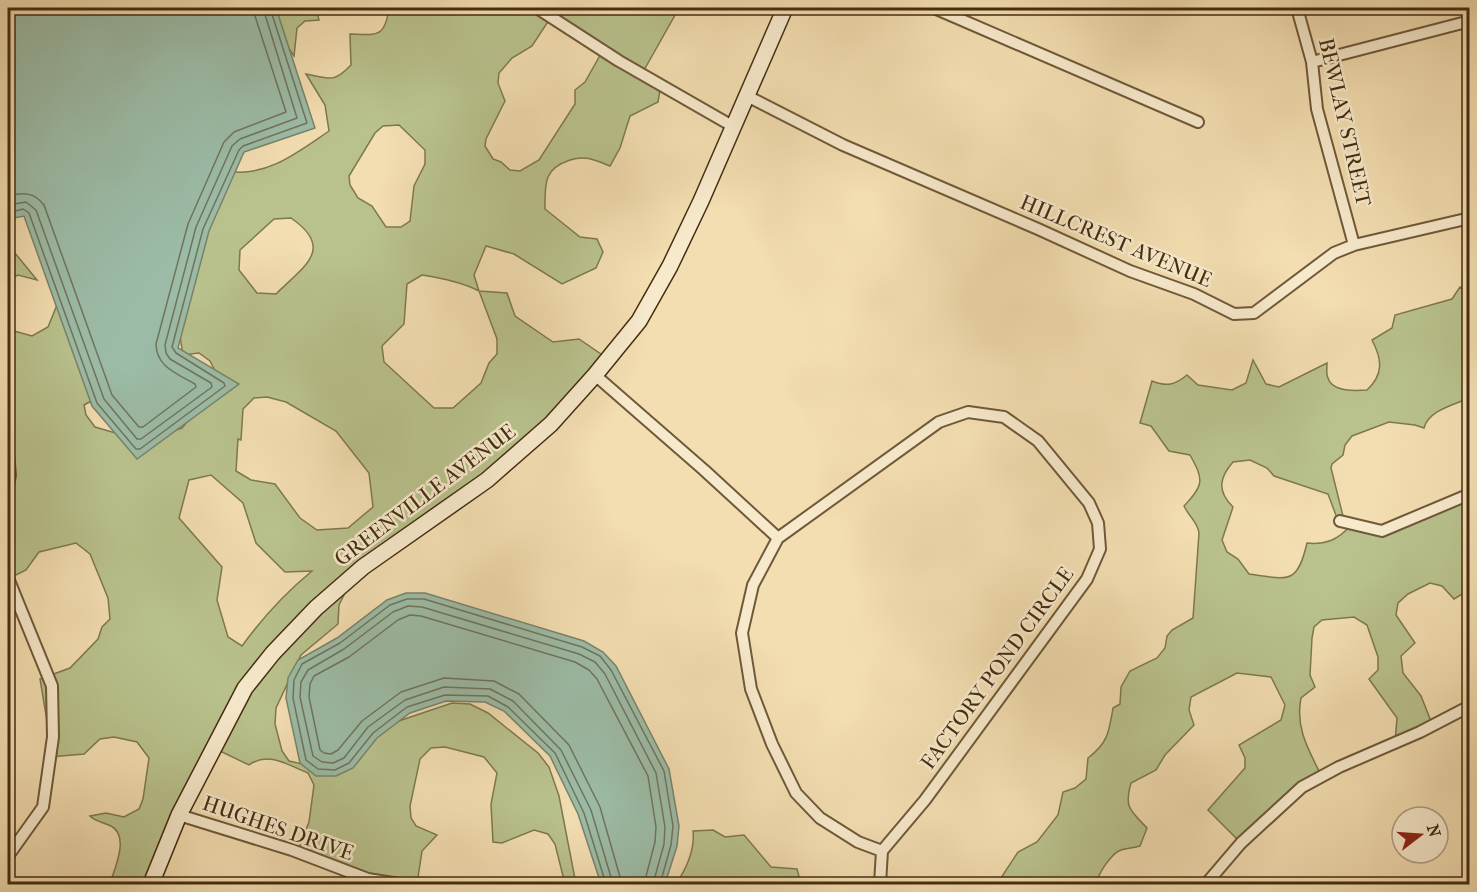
<svg xmlns="http://www.w3.org/2000/svg" width="1477" height="892" viewBox="0 0 1477 892" font-family="'IM FELL French Canon',serif">
	<style>
		.green { fill: #b9c28d; stroke: #7e784f; stroke-width: 1.5; fill-rule: evenodd }
		.water { fill: #9cbca7; stroke: #79836b; stroke-width: 1.5 }
		.lines { fill: none; stroke-linecap: round; stroke-linejoin: round }
		.shore { stroke: #70745c; stroke-width: 1.5 }
		.minor-casing { stroke: #705939; stroke-width: 14 }
		.secondary-casing { stroke: #442d11; stroke-width: 18 }
		.minor { stroke: #f7eacc; stroke-width: 10 }
		.secondary { stroke: #f7eacc; stroke-width: 15 }
		.labels { text-anchor: middle; stroke-width: 5; stroke-linejoin: round; paint-order: stroke }
		.street-label { font-size: 21px; fill: #442d11; stroke: #f7eacc }
	</style>
	<rect width="100%" height="100%" fill="#f3deb1"/>
	<filter id="stains"><feTurbulence type="fractalNoise" baseFrequency=".00333" numOctaves="4"/><feColorMatrix values="0 0 0 0 .2 0 0 0 0 .09 0 0 0 0 .02 0 0 0 .5 -.17"/></filter>
	<radialGradient id="worn" r=".72"><stop offset=".6" stop-color="#630" stop-opacity="0"/><stop offset="1" stop-color="#630" stop-opacity=".3"/></radialGradient>
	<path class="green" d="M 279,8 L 316,8 L 319,20 L 305,21 L 297,28 L 294,56 C 283,41 272,26 279,8 Z
		M 389,8 L 539,8 L 549,12 L 553,8 L 679,8 L 643,72 L 661,84 L 658,102 L 630,116 L 620,148 L 610,166 C 595,160 586,155 570,160 C 543,169 545,184 545,209 L 580,237 L 597,239 L 603,252 L 596,268 L 562,284 L 514,254 L 486,246 L 474,275 L 479,291 L 507,293 L 515,316 L 553,342 L 579,339 L 608,359 L 554,423 L 348,587 L 339,605 L 338,624 L 301,655 L 276,708 L 275,724 L 282,751 L 289,761 L 333,771 L 375,729 L 452,703 L 470,704 L 488,713 L 538,753 L 549,767 L 559,796 L 576,884 L 565,884 L 555,844 L 548,834 L 534,830 L 502,843 L 493,842 L 491,804 L 497,773 L 484,757 L 445,747 L 431,748 L 420,759 L 410,806 L 411,818 L 416,826 L 437,835 L 422,851 L 417,884 L 370,879 L 298,850 L 309,822 L 314,785 L 308,773 C 288,765 268,751 249,765 L 216,749 L 153,884 L 118,884 L 111,880 C 116,866 129,835 111,826 C 103,822 96,822 90,816 L 106,813 L 124,817 L 139,809 L 143,799 L 149,758 L 137,742 L 114,737 L 100,739 L 84,754 L 50,757 L 49,733 L 40,679 L 70,668 L 98,639 L 102,627 L 110,619 L 108,598 L 90,554 L 76,543 L 39,552 L 26,570 L 8,579 L 8,324 L 14,331 L 32,336 L 48,327 L 57,305 L 85,338 L 97,398 L 84,405 L 86,415 L 95,427 L 143,441 L 182,428 L 208,397 L 218,377 L 210,361 L 199,353 L 183,355 L 178,324 L 227,171 C 266,178 298,152 329,131 L 325,105 L 306,74 C 329,78 333,84 351,65 L 350,34 C 377,35 385,38 389,8 ZM 551,17 L 603,50 L 585,82 L 575,90 L 575,104 L 539,160 L 520,171 L 510,170 L 501,162 L 493,159 L 485,146 L 486,139 L 505,101 L 498,83 L 499,73 L 512,58 L 532,46 ZM 399,125 L 425,150 L 425,164 L 414,186 L 410,221 L 401,227 L 386,227 L 372,206 L 358,198 L 350,185 L 349,176 L 375,133 L 383,126 ZM 291,218 C 336,249 303,267 276,294 L 257,293 L 239,270 L 240,250 L 274,219 ZM 422,275 C 441,278 462,282 479,291 L 497,339 L 497,354 L 489,363 L 481,383 L 453,408 L 434,408 L 384,362 L 382,346 L 404,324 L 407,284 ZM 267,397 L 286,402 L 336,431 L 369,473 L 373,507 L 348,528 L 317,530 L 300,518 L 275,484 L 251,480 L 236,471 L 238,439 L 241,440 L 243,409 L 254,398 ZM 211,475 L 243,503 L 256,543 L 285,572 L 312,571 C 284,594 263,617 242,646 L 228,637 L 217,600 L 222,567 L 179,518 L 189,480 Z
		M 8,247 L 10,247 L 37,280 L 18,275 L 8,280 Z
		M 1460,287 L 1469,292 L 1469,398 C 1454,405 1429,410 1424,428 L 1415,425 L 1389,422 L 1352,436 L 1345,445 L 1343,455 L 1332,464 L 1331,468 L 1344,520 L 1337,518 L 1328,494 L 1274,476 L 1267,468 L 1250,460 L 1233,462 C 1219,478 1217,491 1233,507 L 1222,540 L 1227,552 L 1238,559 L 1249,574 C 1288,579 1297,586 1307,543 C 1325,545 1338,540 1350,526 L 1384,530 L 1469,493 L 1469,590 L 1454,599 L 1442,586 L 1430,583 L 1408,594 L 1398,603 L 1396,615 L 1415,643 L 1401,656 L 1403,673 L 1421,696 L 1432,724 L 1395,743 L 1397,718 L 1369,679 L 1378,670 L 1378,657 L 1367,625 L 1354,617 L 1322,620 L 1314,627 L 1312,638 L 1310,675 L 1315,687 L 1301,698 C 1295,727 1308,749 1321,775 L 1241,843 L 1208,810 L 1245,768 L 1245,758 L 1239,745 L 1281,720 L 1285,705 L 1271,677 L 1237,673 L 1191,697 L 1189,710 L 1194,725 L 1165,755 L 1156,770 L 1131,783 C 1124,808 1130,810 1147,828 L 1140,846 C 1134,848 1128,848 1121,850 C 1112,853 1097,874 1097,884 L 997,884 L 1018,852 L 1037,842 L 1058,815 L 1063,792 L 1075,788 L 1086,779 L 1088,758 C 1108,743 1109,732 1113,708 L 1120,704 L 1121,687 L 1130,671 L 1157,658 L 1165,648 L 1167,636 L 1172,630 L 1193,618 L 1199,533 C 1198,522 1189,517 1184,506 C 1204,485 1204,480 1190,455 L 1169,451 L 1151,426 L 1140,423 L 1152,381 C 1167,387 1175,385 1187,375 L 1198,385 L 1232,390 L 1246,383 L 1253,360 L 1266,384 L 1279,387 L 1327,363 C 1327,368 1326,374 1328,378 C 1332,392 1355,391 1367,390 C 1384,374 1382,359 1372,340 L 1392,328 L 1395,315 L 1452,299 Z
		M 713,830 L 725,837 L 744,835 L 771,867 L 797,869 L 801,884 L 676,884 C 686,869 695,849 693,831 Z"/>
	<path class="water" d="M 17,8 L 276,8 L 315,128 L 244,152 L 209,231 L 178,348 L 239,384 L 137,459 L 92,406 L 24,216 L 8,219 L 8,16 Z
		M 406,593 L 425,593 L 584,641 L 603,652 L 616,666 L 669,769 L 679,826 L 677,846 L 665,884 L 601,884 L 578,814 L 550,756 L 504,711 L 485,702 L 446,701 L 410,713 L 377,738 L 353,768 L 336,776 L 316,776 L 300,763 L 286,698 L 288,678 L 298,660 L 337,638 L 387,600 Z"/>
	<g class="lines">
		<path class="shore" d="M 8,196 C 23,192 34,192 44,205 L 112,395 L 139,427 L 143,427 L 196,387 L 195,384 C 178,374 156,367 156,344 L 188,224 L 224,142 L 234,132 L 286,112 L 255,16 L 254,8
			M 8,205 L 26,202 L 36,210 L 104,399 L 137,439 L 141,439 L 212,387 L 211,383 L 170,359 L 166,353 L 165,345 L 196,227 L 232,146 L 240,139 L 297,118 L 263,8
			M 8,213 L 23,209 L 29,213 L 97,403 L 136,449 L 140,449 L 225,386 L 224,383 L 176,353 L 172,347 L 203,229 L 239,150 L 243,146 L 307,123 L 270,8
			M 606,884 L 584,813 L 555,753 L 508,707 L 488,696 L 445,695 L 407,707 L 373,733 L 349,763 L 335,770 L 318,769 L 306,760 L 293,698 L 294,680 L 302,664 L 340,643 L 390,605 L 407,599 L 424,599 L 582,647 L 600,656 L 611,670 L 664,771 L 673,826 L 671,845 L 660,884
			M 613,884 L 591,810 L 561,750 L 513,701 L 490,689 L 444,687 L 405,700 L 368,727 L 344,758 L 333,763 L 322,762 L 313,756 L 300,697 L 301,682 L 308,670 L 344,649 L 393,612 L 408,606 L 422,607 L 579,654 L 595,662 L 605,674 L 656,773 L 665,827 L 664,844 L 653,884
			M 622,884 L 600,807 L 569,745 L 519,694 L 494,681 L 444,678 L 401,692 L 362,721 L 338,750 L 331,754 L 324,753 L 320,750 L 309,697 L 310,684 L 314,676 L 349,657 L 398,620 L 410,615 L 421,616 L 575,662 L 589,670 L 597,679 L 648,776 L 656,827 L 655,842 L 644,884"/>
		<defs>
			<path id="minor" d="M 537,8 L 619,61 L 734,127
				M 934,8 L 1198,122
				M 1297,8 L 1312,62 L 1317,109 L 1354,245
				M 1312,62 L 1470,21
				M 747,96 L 843,145 L 1038,229 L 1130,271 L 1194,294 L 1234,314 L 1254,313 L 1334,253 L 1354,245 L 1470,218
				M 595,375 L 704,470 L 778,538
				M 968,412 L 1004,417 L 1038,441 L 1089,503 L 1098,523 L 1100,549 L 1087,579 L 925,800 L 882,851 L 858,842 L 820,818 L 796,793 L 772,744 L 751,689 L 742,633 L 753,585 L 778,538 L 939,422 Z
				M 8,453 L 10,475 L 8,486
				M 1340,521 L 1382,531 L 1470,494
				M 8,578 L 52,686 L 53,737 L 43,807 L 8,856
				M 179,815 L 292,850 L 368,879 L 399,884
				M 880,884 L 882,851
				M 1206,884 L 1241,843 L 1302,787 L 1339,767 L 1420,732 L 1470,706"/>
			<path id="secondary" d="M 151,884 L 179,815 L 245,688 L 273,653 L 316,608 L 363,567 L 487,480 L 551,424 L 595,375 L 639,321 L 670,266 L 701,201 L 785,8"/>
		</defs>
		<use href="#minor" class="minor-casing"/>
		<use href="#secondary" class="secondary-casing"/>
		<use href="#minor" class="minor"/>
		<use href="#secondary" class="secondary"/>
	</g>
	<g class="labels">
		<g class="street-label">
			<text transform="translate(1345 122) rotate(77)" y="7">BEWLAY STREET</text>
			<text transform="translate(1116 241) rotate(23)" y="7">HILLCREST AVENUE</text>
			<text transform="translate(425 495) rotate(-37)" y="7">GREENVILLE AVENUE</text>
			<text transform="translate(997 668) rotate(-54)" y="7">FACTORY POND CIRCLE</text>
			<text transform="translate(278 828) rotate(19)" y="7">HUGHES DRIVE</text>
		</g>
	</g>
	<rect width="1477" height="892" fill="none" stroke="#f3deb1" stroke-width="30"/>
	<rect x="9" y="9" width="1459" height="874" fill="none" stroke="#442d11" stroke-width="3"/>
	<rect x="15" y="15" width="1447" height="862" fill="none" stroke="#442d11" stroke-width="1.5"/>
	<g transform="translate(1420 835) rotate(73)"><circle r="28" fill="#f7eacc" stroke="#af9e81" stroke-width="1.5"/>
	<path d="M0-4.5L10 22L0 15L-10 22Z" fill="#8f2418"/>
	<text y="-9" font-size="16" font-weight="bold" text-anchor="middle" fill="#442d11">N</text>
	</g>
	<rect width="100%" height="100%" filter="url(#stains)"/>
	<rect width="100%" height="100%" fill="url(#worn)"/>
</svg>
